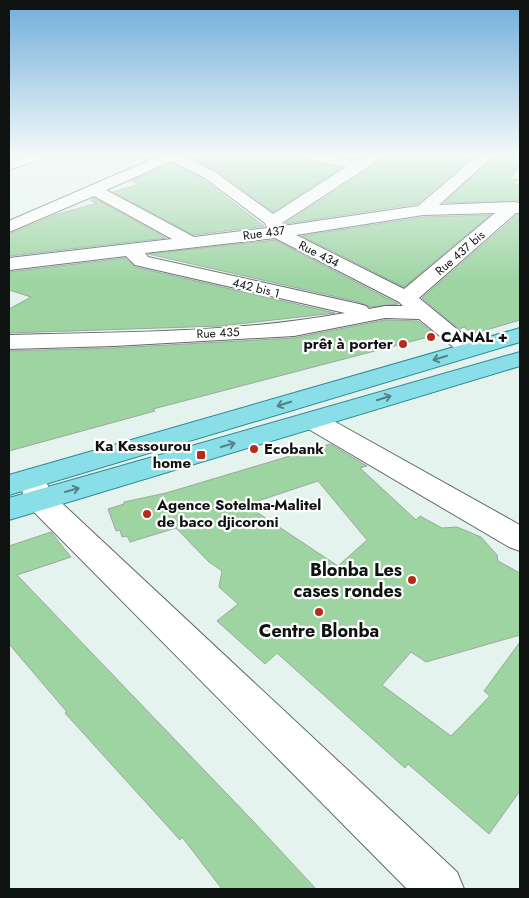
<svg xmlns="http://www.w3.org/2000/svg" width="529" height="898" viewBox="0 0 529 898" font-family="Jost,sans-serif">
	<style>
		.building { fill: #9dd4a2; stroke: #9ea79f; fill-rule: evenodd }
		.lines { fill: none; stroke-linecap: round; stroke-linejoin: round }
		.minor-casing { stroke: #5f6b68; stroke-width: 2 }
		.major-casing { stroke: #2c8992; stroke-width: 2 }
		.minor { fill: #fff; fill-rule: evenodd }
		.major { fill: #8adee7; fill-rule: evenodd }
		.oneway { stroke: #528387 }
		.poi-dot { fill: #b82b1a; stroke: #fff; stroke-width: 2 }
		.labels { text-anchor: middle; stroke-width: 4.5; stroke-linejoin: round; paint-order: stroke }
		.far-street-label { font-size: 12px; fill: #0e1312; stroke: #fff }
		.poi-label { font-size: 15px; font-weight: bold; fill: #0e1312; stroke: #fff; text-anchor: start }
		.near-poi-label { font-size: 18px; font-weight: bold; fill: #0e1312; stroke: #fff; text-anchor: end }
	</style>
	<rect width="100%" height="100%" fill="#e5f3ef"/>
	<path class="building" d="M 189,156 L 303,156 L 307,161 L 341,168 L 273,212 L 216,170 Z
		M 383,156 L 474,156 L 417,204 L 284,224 L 366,171 Z
		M 495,156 L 520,156 L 520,166 L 510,179 L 517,180 L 514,184 L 520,185 L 520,201 L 444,203 Z
		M 172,163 L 204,180 L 264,226 L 194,235 L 113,192 L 140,184 L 132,181 Z
		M 94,198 L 166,238 L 9,256 L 9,234 L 55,215 L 97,203 L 90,200 Z
		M 490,215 L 404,287 L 302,236 L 423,217 Z
		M 517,215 L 520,215 L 520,320 L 473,334 L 464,327 L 459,329 L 422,298 Z
		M 275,240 L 398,304 L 370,307 L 359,302 L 148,254 Z
		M 125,258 L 135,267 L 335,313 L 220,326 L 9,333 L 9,309 L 31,297 L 9,290 L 9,272 Z
		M 385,320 L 418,321 L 436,335 L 153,409 L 155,411 L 9,451 L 9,351 L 114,348 L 294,338 Z
		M 330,444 L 367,466 L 360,468 L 416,520 L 420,516 L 442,528 L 457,527 L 481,537 L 497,555 L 498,561 L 520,573 L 520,635 L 426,662 L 411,652 L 382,685 L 451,736 L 490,696 L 484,691 L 520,642 L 520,791 L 489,834 L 408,764 L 405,768 L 277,653 L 265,664 L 217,621 L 238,604 L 219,587 L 222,571 L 209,562 L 176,528 L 130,542 L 127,536 L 122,537 L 120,530 L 116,531 L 108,509 L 124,504 L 124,502 L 166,493 ZM 318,481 L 367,540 L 338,566 L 246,505 Z
		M 51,532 L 71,557 L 17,575 L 252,820 L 316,889 L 222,889 L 182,837 L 180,840 L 65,713 L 67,712 L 9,644 L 9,546 Z"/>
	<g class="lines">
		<defs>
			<path id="minor" d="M 22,156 L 43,156 L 41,159 L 9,170 L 9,161 Z
				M 159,156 L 184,156 L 215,172 L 273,214 L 346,167 L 307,159 L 305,156 L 334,156 L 357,161 L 364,156 L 381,156 L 365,169 L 282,223 L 283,226 L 418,206 L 477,156 L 493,156 L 439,205 L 513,202 L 520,203 L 520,213 L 516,213 L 419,298 L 481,349 L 478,354 L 470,356 L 462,354 L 419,319 L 385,318 L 294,336 L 114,346 L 9,349 L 9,335 C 119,332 237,333 345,313 L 135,265 L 126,256 L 9,270 L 9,258 L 172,239 L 94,196 L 9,232 L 9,221 ZM 172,161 L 205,178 L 265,223 L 267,228 L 194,237 L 106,190 ZM 495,213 L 404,289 L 296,235 L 423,215 ZM 275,238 L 399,302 L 403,306 L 385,306 L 369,309 L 366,306 L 359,304 L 148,257 L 145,253 Z
				M 314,413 L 323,415 L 520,525 L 520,551 L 509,547 L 305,427 L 301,421 L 305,415 Z
				M 31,469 L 41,472 L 52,494 L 457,872 L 464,889 L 407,889 L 29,507 L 17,479 L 21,472 Z"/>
			<path id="major" d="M 520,328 L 520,342 L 9,495 L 9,475 Z
				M 520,352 L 520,366 L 9,520 L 9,498 Z"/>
		</defs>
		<use href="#minor" class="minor-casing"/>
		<use href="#major" class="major-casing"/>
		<use href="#minor" class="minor"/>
		<use href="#major" class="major"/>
	</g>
	<defs><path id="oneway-shaft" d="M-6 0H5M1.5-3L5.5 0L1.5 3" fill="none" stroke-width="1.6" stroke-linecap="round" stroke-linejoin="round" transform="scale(1.25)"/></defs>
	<g class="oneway">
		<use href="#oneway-shaft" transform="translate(440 358) rotate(163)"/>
		<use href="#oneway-shaft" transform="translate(384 398) rotate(-18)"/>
		<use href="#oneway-shaft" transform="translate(284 404) rotate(163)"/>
		<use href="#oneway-shaft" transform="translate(228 445) rotate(-16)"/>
		<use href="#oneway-shaft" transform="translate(72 490) rotate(-16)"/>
	</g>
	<linearGradient id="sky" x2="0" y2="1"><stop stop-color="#70acdb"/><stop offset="0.55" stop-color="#f3faf8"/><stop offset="1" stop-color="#f3faf8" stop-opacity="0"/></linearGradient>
	<rect width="529" height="282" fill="url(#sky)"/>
	<g class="poi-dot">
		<circle cx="431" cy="337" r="5"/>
		<circle cx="403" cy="344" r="5"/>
		<circle cx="254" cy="449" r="5"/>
		<rect x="196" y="450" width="10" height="10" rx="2.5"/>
		<circle cx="147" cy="514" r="5"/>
		<circle cx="412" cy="580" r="5"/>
		<circle cx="319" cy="612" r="5"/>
	</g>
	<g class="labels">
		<g class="far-street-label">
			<text transform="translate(264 233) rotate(-8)" y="4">Rue 437</text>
			<text transform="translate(460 253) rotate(-41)" y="4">Rue 437 bis</text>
			<text transform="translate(319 254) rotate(27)" y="4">Rue 434</text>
			<text transform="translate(256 288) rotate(14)" y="4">442 bis 1</text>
			<text transform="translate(218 333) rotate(-3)" y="4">Rue 435</text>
		</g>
		<g class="poi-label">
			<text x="441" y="342">CANAL +</text>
			<text x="393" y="349" text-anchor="end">prêt à porter</text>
			<text x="191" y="451" text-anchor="end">Ka Kessourou<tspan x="191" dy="17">home</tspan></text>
			<text x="264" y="454">Ecobank</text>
			<text x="157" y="510">Agence Sotelma-Malitel<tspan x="157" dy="17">de baco djicoroni</tspan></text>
		</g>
		<g class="near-poi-label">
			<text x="402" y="576">Blonba Les<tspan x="402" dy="21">cases rondes</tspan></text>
			<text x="319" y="637" text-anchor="middle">Centre Blonba</text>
		</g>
	</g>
	<rect width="529" height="898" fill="none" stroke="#0e1312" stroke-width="20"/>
</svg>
